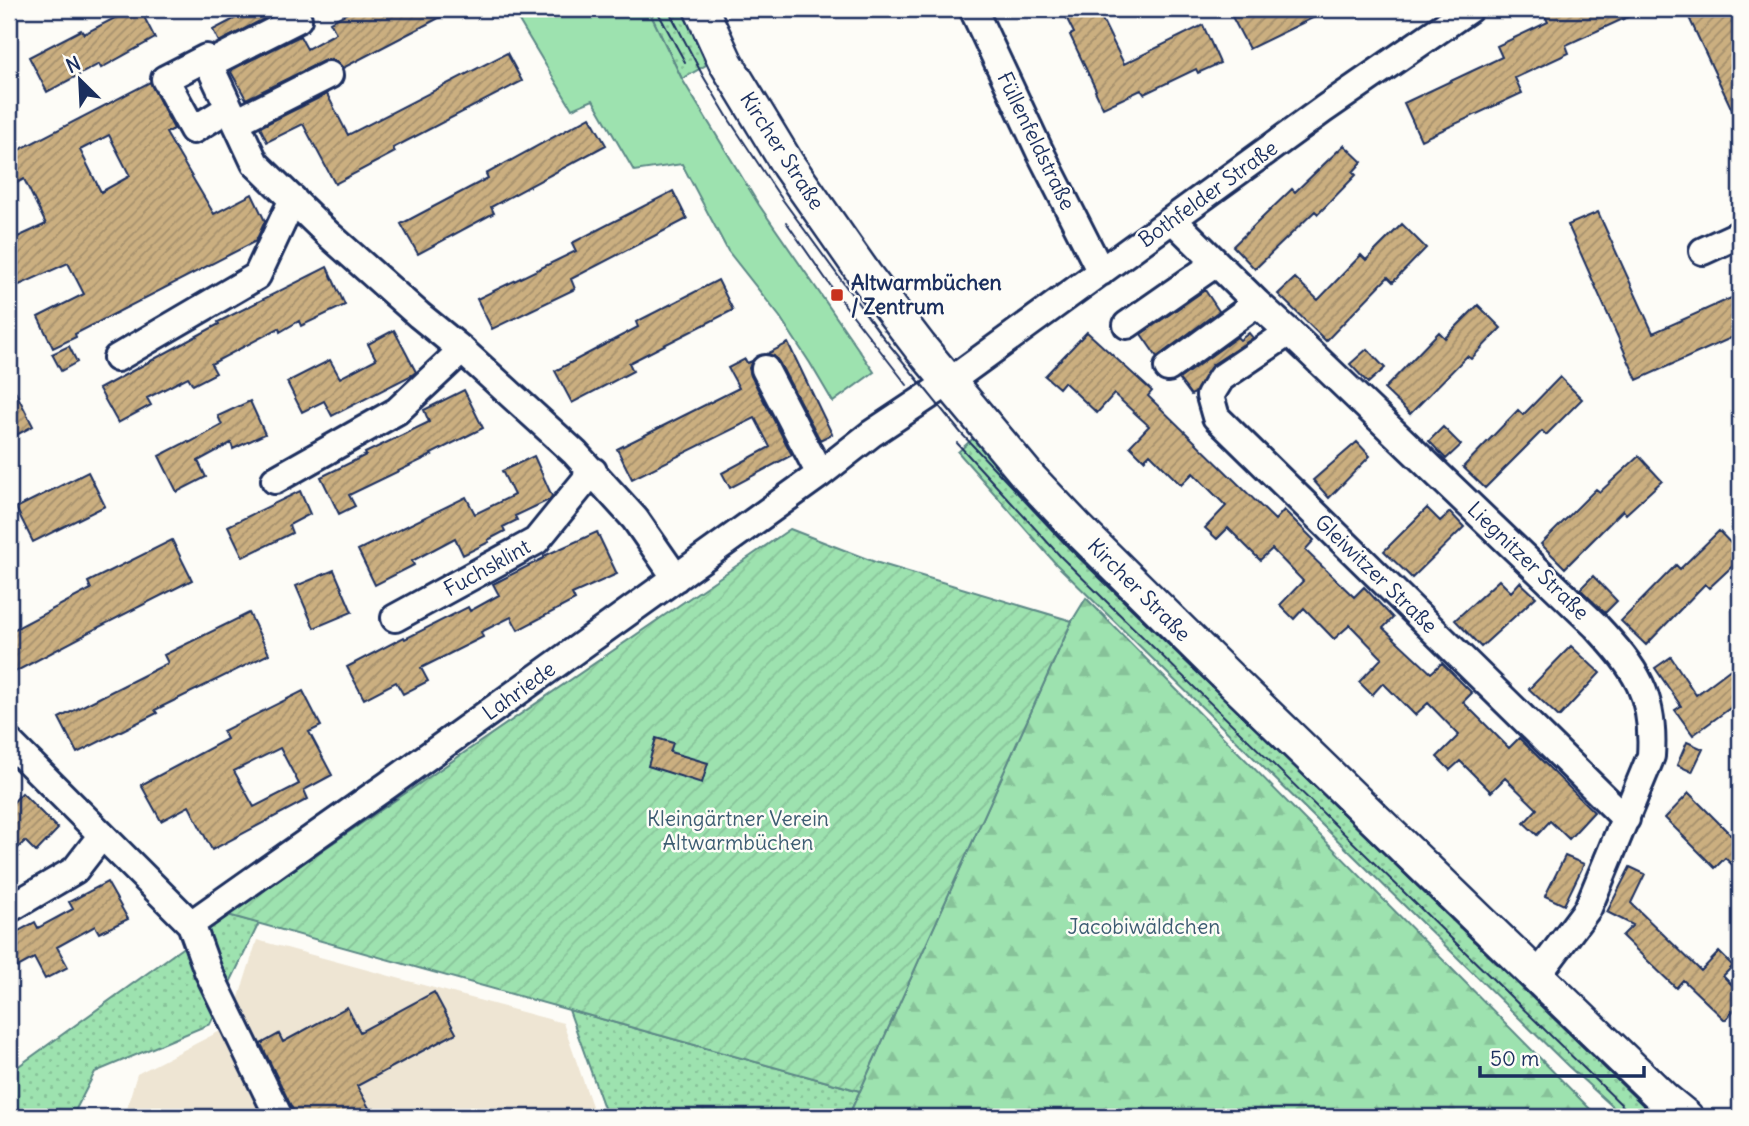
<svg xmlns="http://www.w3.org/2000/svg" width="1749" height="1126" viewBox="0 0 1749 1126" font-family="Delius,sans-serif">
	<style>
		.built { fill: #eee5d3 }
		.grass { fill: url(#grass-dots); stroke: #5c8886; stroke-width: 2 }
		.forest { fill: url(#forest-firs); stroke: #5c8886; stroke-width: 2 }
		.park { fill: #9de2af; stroke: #5c8886; stroke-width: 2 }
		.garden { fill: url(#garden-furrows); stroke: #5c8886; stroke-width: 2 }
		.building { fill: url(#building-hatch); stroke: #1b2f5e; stroke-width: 2; fill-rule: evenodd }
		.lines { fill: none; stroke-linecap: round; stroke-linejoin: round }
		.minor-casing { stroke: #1b2f5e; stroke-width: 32 }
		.major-casing { stroke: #1b2f5e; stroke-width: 38 }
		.minor { stroke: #fdfcf7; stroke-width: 26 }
		.major { stroke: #fdfcf7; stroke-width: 33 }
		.tram { stroke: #1b2f5e; stroke-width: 2 }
		.poi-dot { fill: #c8321e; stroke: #fdfcf7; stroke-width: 2.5 }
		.labels { text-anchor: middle; stroke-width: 5; stroke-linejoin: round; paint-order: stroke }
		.street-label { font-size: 21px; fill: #1b2f5e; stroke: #fdfcf7 }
		.poi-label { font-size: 21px; font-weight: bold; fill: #1b2f5e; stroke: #fdfcf7; text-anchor: start }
		.park-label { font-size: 21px; fill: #3c5c72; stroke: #fdfcf7 }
	</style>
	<defs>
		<pattern id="grass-dots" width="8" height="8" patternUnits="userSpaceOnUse" patternTransform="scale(1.75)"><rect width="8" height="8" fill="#9de2af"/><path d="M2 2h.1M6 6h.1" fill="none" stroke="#87c299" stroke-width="1.8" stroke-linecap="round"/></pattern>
		<pattern id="forest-firs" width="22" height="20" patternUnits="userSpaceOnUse" patternTransform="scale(1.75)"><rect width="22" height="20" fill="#9de2af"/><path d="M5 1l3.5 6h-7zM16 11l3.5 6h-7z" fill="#87c299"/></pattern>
		<pattern id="garden-furrows" width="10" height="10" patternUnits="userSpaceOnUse" patternTransform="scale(1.75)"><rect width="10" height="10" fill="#9de2af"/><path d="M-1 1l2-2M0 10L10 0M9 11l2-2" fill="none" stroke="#87c299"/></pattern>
		<pattern id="building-hatch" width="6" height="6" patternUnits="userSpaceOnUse" patternTransform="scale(1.75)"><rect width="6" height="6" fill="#cbaf80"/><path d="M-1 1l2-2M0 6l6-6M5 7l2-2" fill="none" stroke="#a48f6c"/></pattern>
	</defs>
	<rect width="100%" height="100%" fill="#fdfcf7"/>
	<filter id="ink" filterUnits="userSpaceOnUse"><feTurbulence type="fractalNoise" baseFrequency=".0143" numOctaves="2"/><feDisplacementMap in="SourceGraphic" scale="14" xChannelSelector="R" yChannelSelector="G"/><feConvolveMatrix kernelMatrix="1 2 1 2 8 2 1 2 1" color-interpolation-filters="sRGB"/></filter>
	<g filter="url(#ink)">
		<path class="built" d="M 257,940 L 563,1023 L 592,1106 L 586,1117 L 124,1117 L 137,1074 L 230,1026 Z"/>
		<path class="grass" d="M 648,9 L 689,9 L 712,55 L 704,59 L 706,65 L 682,79 Z
			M 978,434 L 1651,1106 L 1660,1117 L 1624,1117 L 1568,1066 L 1056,564 L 958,452 Z
			M 228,915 L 259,923 L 210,1024 L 95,1072 L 72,1117 L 9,1117 L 9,1073 Z
			M 569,1010 L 860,1091 L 848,1117 L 599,1117 L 604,1108 Z"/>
		<path class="forest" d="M 1086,598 L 1598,1117 L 848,1117 L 1072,621 Z"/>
		<path class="park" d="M 512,9 L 648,9 L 682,79 L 759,205 L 874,372 L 833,402 L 810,363 L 780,317 L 728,251 L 682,164 L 634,171 L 593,100 L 572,109 Z"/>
		<path class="garden" d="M 790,529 L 875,562 L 1072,621 L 860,1091 L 228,915 Z"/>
		<path class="building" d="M 132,9 L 140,9 L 155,38 L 101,68 L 99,64 L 47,92 L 29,57 L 81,30 L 84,34 Z
			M 253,9 L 283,9 L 219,42 L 213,30 Z
			M 355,9 L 456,9 L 343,68 L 337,62 L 331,59 L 323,61 L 246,99 L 231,72 L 233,69 L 300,36 L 307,49 L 336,33 L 330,22 Z
			M 1062,9 L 1097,9 L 1124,64 L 1203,25 L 1220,63 L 1198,73 L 1196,69 L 1144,94 L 1141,90 L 1103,108 L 1095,91 L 1096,90 L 1070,35 L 1074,33 Z
			M 1228,9 L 1331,9 L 1249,49 Z
			M 1556,9 L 1645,9 L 1566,45 L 1569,53 L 1515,78 L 1522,93 L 1421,140 L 1404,103 L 1502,57 L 1497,46 L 1548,22 L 1544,14 Z
			M 1685,9 L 1740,9 L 1740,18 L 1732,22 L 1740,40 L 1740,127 Z
			M 507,53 L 522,81 L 393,148 L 395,152 L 335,184 L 303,124 L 267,142 L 260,127 L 327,94 L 348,135 Z
			M 150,82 L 174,129 L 166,133 L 214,214 L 252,194 L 265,221 L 256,241 L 75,334 L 76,337 L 53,348 L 38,317 L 84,294 L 68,263 L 15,287 L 9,273 L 9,241 L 46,224 L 24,179 L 9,187 L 9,155 ZM 109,135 L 130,176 L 101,192 L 80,150 Z
			M 590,117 L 606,145 L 491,207 L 494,213 L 418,254 L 401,224 L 488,178 L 486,174 Z
			M 1344,145 L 1362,162 L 1353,172 L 1356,175 L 1318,214 L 1315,211 L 1255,269 L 1233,246 L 1292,189 L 1295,192 Z
			M 673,191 L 687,219 L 571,279 L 575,289 L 492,329 L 477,299 L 576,251 L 572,243 Z
			M 1598,212 L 1653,333 L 1740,294 L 1740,334 L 1637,380 L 1568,225 Z
			M 1402,224 L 1426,248 L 1393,282 L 1388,277 L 1326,341 L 1278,294 L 1295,278 L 1318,300 L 1361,255 L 1366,260 Z
			M 327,267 L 345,305 L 301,326 L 299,321 L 280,332 L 279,328 L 211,364 L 216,373 L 193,385 L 188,377 L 147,398 L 151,405 L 118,423 L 99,389 L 219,324 L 218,322 Z
			M 718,280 L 733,310 L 629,363 L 633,371 L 572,403 L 555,371 L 638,327 L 636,322 Z
			M 1205,290 L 1219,311 L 1157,357 L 1141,334 Z
			M 1478,305 L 1501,328 L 1471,359 L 1467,356 L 1410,414 L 1384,389 L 1439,332 L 1445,338 Z
			M 394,330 L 416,372 L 412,375 L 332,416 L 324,401 L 302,412 L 287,382 L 330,360 L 340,378 L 376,359 L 368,344 Z
			M 1087,332 L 1152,391 L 1148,396 L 1275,520 L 1284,510 L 1314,540 L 1305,550 L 1354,597 L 1364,587 L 1393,618 L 1383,628 L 1431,673 L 1442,663 L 1472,693 L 1463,702 L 1509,748 L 1519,738 L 1594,812 L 1569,839 L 1550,821 L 1537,835 L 1524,823 L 1537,809 L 1505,778 L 1491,792 L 1460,761 L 1450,770 L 1437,757 L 1459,735 L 1428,703 L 1415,715 L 1383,683 L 1372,695 L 1359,682 L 1382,658 L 1350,625 L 1334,639 L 1304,608 L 1294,619 L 1280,605 L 1303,581 L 1272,549 L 1260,560 L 1228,528 L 1217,539 L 1205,528 L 1226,506 L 1193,473 L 1181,485 L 1150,454 L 1144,460 L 1130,446 L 1149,426 L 1114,394 L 1097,413 L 1064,382 L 1059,388 L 1045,376 Z
			M 1249,333 L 1253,338 L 1212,365 L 1195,393 L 1191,395 L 1179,379 L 1237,337 L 1240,340 Z
			M 788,343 L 832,434 L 820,440 L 779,362 L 774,356 L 767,354 Z
			M 69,346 L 77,362 L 61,371 L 52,354 Z
			M 1367,349 L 1385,368 L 1368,383 L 1350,364 Z
			M 745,359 L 747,363 L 752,361 L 749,368 L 751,376 L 792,455 L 730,488 L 722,473 L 770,447 L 755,418 L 632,479 L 617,449 L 739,388 L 728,368 Z
			M 1560,377 L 1582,399 L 1546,435 L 1542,431 L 1485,488 L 1463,467 L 1518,410 L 1523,415 Z
			M 9,379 L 33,426 L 9,439 Z
			M 464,390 L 483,428 L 431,454 L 432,455 L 349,495 L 355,506 L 339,514 L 321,477 L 366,455 L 365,453 L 429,422 L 424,410 Z
			M 250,401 L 265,434 L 233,449 L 231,443 L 198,461 L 206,477 L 177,492 L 159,456 L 188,441 L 189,443 L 222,425 L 218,416 Z
			M 1443,427 L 1461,445 L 1446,459 L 1429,441 Z
			M 1357,442 L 1370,456 L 1329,498 L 1313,480 Z
			M 534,456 L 552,496 L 549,500 L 515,516 L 517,520 L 503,527 L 505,531 L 488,540 L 489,542 L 463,555 L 455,538 L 412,561 L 414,565 L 375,585 L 358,550 L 466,497 L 475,514 L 514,495 L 502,471 Z
			M 1639,456 L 1662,481 L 1626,514 L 1623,510 L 1565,568 L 1541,544 L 1596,489 L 1600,492 Z
			M 88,472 L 105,506 L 33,542 L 16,508 Z
			M 300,491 L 310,514 L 289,525 L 292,533 L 243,557 L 228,526 Z
			M 1427,508 L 1440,521 L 1450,512 L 1464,527 L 1412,578 L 1384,551 Z
			M 1719,531 L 1740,553 L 1740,559 L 1709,588 L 1705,584 L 1646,645 L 1621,621 L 1676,565 L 1680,569 Z
			M 597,532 L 617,574 L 572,594 L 575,600 L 518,630 L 511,617 L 481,632 L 483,637 L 421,668 L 428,681 L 403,694 L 396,682 L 364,699 L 347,667 L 404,637 L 405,639 L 468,607 L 470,611 L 499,595 L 493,584 L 544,558 L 544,556 Z
			M 172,540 L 192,580 L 85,634 L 85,635 L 9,675 L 9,632 L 91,589 L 88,582 Z
			M 334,570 L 352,612 L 314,628 L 296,586 Z
			M 1593,576 L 1617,601 L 1605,613 L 1580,589 Z
			M 1499,580 L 1511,592 L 1520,582 L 1536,597 L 1481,647 L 1455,620 Z
			M 249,613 L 269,654 L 155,710 L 157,713 L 77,753 L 59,718 L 168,663 L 164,655 Z
			M 1571,646 L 1600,673 L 1559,717 L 1529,689 Z
			M 1671,657 L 1696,695 L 1740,662 L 1740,701 L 1693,735 L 1675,710 L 1681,706 L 1655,668 Z
			M 303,691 L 321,726 L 309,732 L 332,775 L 304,790 L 308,799 L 212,850 L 189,806 L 161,821 L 141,785 L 227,739 L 223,731 ZM 280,748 L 299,784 L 254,807 L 234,771 Z
			M 656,738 L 673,743 L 670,752 L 708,763 L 702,783 L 648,766 Z
			M 1687,742 L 1703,749 L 1692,772 L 1677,765 Z
			M 22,793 L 58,829 L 36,852 L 25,841 L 17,849 L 9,841 L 9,807 Z
			M 1689,793 L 1740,844 L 1740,872 L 1725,858 L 1715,868 L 1665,818 Z
			M 1565,856 L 1584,864 L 1564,905 L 1545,896 Z
			M 1630,867 L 1645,874 L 1631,903 L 1701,971 L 1719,952 L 1733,966 L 1723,976 L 1740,993 L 1740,1004 L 1725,1020 L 1683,980 L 1676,988 L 1622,936 L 1633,925 L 1607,912 Z
			M 107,882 L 128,919 L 99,933 L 95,926 L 57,947 L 68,967 L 45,979 L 34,958 L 14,969 L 9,959 L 9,936 L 35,922 L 38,928 L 73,909 L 69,902 Z
			M 434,992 L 456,1033 L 357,1086 L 374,1117 L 295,1117 L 293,1110 L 261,1044 L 279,1034 L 283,1042 L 347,1007 L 360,1032 Z"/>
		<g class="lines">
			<defs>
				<path id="minor" d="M 973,9 L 1040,152 L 1101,272
					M 209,64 L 298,19
					M 229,108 L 193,130 L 165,79 L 206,58 L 255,163 L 328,234 L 419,315 L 462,350 L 575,453 L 635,519 L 676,578
					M 236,122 L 329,75
					M 1173,220 L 1257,303 L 1289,332 L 1596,626 C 1636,669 1655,695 1651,756 L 1588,908 L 1537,976
					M 1703,251 L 1740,234
					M 1127,325 L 1216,263
					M 1289,332 L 1221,378 L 1210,396 L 1216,417 L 1626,819
					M 117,358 L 257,276 L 293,199
					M 1168,368 L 1257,303
					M 765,369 L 820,474
					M 275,480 L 397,411 L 462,350
					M 395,618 L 536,541 L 593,471
					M 9,742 L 191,924 L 208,971 L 279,1117
					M 9,909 L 75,870 L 102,835
					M 191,924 L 388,785 L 820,474 L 871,434 L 949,382 L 1324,109 L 1469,9"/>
				<path id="major" d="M 701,9 L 726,63 L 788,165 L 865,275 L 920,347 L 1026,474 L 1078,529 L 1233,682 L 1664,1099 L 1686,1117"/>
			</defs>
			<use href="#minor" class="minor-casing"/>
			<use href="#major" class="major-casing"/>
			<use href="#minor" class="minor"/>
			<use href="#major" class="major"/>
			<path class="tram" d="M 656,9 L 685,62
				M 668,9 L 703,76 L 730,121 L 777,192 L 879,332 L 961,433 L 1070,549 L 1647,1109 L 1652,1117
				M 786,222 L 837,295 L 907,385
				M 957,443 L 1062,558 L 1634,1117"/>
		</g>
	</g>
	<rect class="poi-dot" x="830" y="288" width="14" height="14" rx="3.5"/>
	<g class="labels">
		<g class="street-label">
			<text transform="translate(1036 141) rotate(64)" y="7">Füllenfeldstraße</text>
			<text transform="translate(782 151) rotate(57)" y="7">Kircher Straße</text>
			<text transform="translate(1208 194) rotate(-36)" y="7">Bothfelder Straße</text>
			<text transform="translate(1528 561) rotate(44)" y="7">Liegnitzer Straße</text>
			<text transform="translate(487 568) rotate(-29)" y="7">Fuchsklint</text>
			<text transform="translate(1376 574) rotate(44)" y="7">Gleiwitzer Straße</text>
			<text transform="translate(1139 590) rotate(45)" y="7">Kircher Straße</text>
			<text transform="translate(519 691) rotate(-36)" y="7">Lahriede</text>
		</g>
		<g class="poi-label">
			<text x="851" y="290">Altwarmbüchen<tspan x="851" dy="24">/ Zentrum</tspan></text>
		</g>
		<g class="park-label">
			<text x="738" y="826">Kleingärtner Verein<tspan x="738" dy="24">Altwarmbüchen</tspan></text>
			<text x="1144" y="934">Jacobiwäldchen</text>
		</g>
	</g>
	<rect width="1749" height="1126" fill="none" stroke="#fdfcf7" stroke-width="35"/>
	<rect x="18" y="18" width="1714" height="1091" fill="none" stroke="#1b2f5e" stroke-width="2.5" filter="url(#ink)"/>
	<g transform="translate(80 80) rotate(336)" stroke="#fdfcf7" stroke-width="5" paint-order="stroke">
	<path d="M0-5L12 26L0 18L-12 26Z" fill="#1b2f5e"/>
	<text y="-10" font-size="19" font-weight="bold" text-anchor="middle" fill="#1b2f5e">N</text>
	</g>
	<path d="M1480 1066v10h164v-10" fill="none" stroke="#1b2f5e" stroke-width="3.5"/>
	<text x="1490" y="1066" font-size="21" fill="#1b2f5e" stroke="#fdfcf7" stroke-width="5" paint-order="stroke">50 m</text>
</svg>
